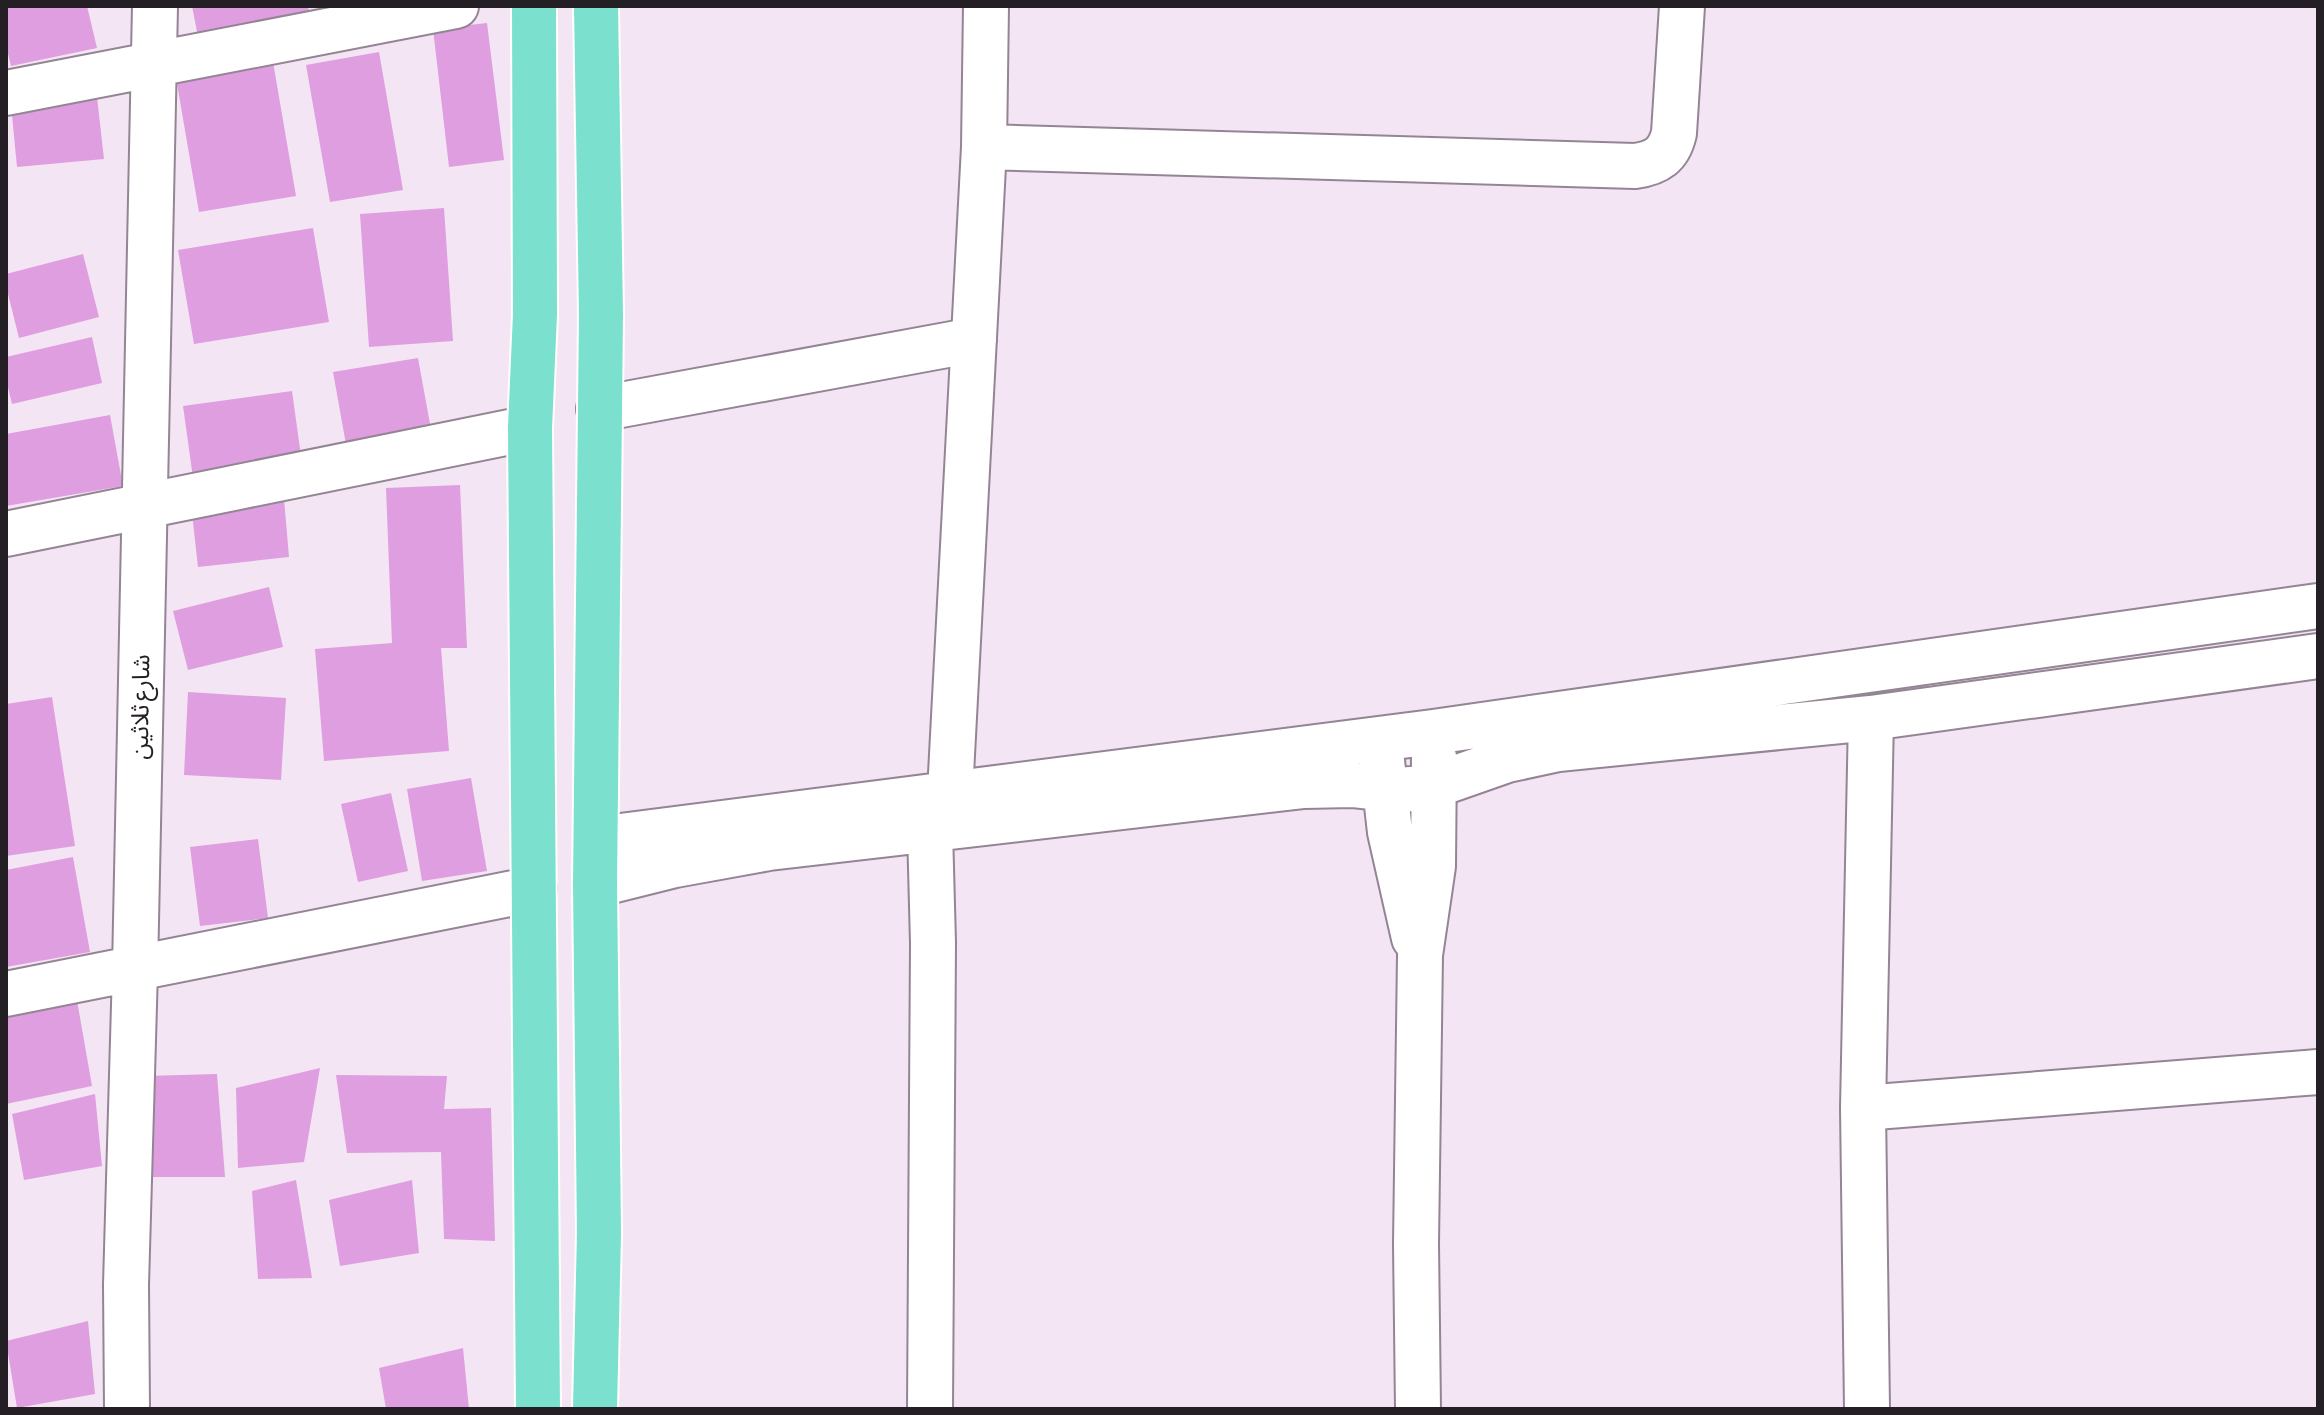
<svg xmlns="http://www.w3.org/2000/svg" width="2324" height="1415" font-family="'Asap Condensed','Noto Sans Arabic',sans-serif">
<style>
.building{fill:#df9edf}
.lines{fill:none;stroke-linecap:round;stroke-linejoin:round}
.minor-casing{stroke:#938593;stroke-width:48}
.major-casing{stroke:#fff;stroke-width:48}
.minor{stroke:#fff;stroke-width:44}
.major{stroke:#7be0cd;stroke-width:44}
.labels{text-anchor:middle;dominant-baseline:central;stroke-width:8;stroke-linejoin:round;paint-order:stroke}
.street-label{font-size:24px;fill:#241f24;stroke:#fff}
</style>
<rect width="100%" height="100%" fill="#f4e5f4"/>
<path class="building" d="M6 6H87L97 48 11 66 6 45Z
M192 6H308L310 20 199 42Z
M487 23 504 160 449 167 433 29Z
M379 52 403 190 330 202 306 65Z
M272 56 296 196 199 212 175 72Z
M97 97 104 159 17 167 11 105Z
M444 208 453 341 369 347 360 214Z
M313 228 329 322 194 344 178 250Z
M83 254 99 317 19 338 6 286V274Z
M92 337 102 383 12 404 6 379V357Z
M418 358 432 435 347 450 333 372Z
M292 391 302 463 193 478 183 406Z
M110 415 123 486 6 506V434Z
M460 485 467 648H441L449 751 324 761 315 649 392 643 386 488Z
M283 487 289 557 198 567 191 504Z
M269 587 283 647 188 670 173 611Z
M188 692 286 698 281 780 184 775Z
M52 697 75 846 6 856V704Z
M471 778 487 871 422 881 407 789Z
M391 793 408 871 358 882 341 804Z
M258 839 268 918 200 926 190 847Z
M73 857 90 952 6 967V870Z
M75 989 92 1086 6 1104V1002Z
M320 1068 304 1162 238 1168 236 1088Z
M217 1074 225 1177H150L144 1076Z
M336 1075 447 1076 444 1109 491 1108 495 1241 444 1239 441 1152 347 1153Z
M95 1094 102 1166 24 1180 12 1114Z
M296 1180 312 1278 258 1279 252 1191Z
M412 1180 419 1253 340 1266 329 1200Z
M88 1321 95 1394 17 1408 6 1341Z
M463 1348 469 1409H386L379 1368Z"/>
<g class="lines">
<g class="minor-casing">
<path id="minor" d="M6 93 456 6
M984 147 1635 166C1657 163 1669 155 1674 133L1682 6
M599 409 974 340
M6 534 530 428
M1382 761 1390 832 1414 938
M950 793 984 147 986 6
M597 839 1433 732 2318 606
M595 885 675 865 769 848 1304 786 1352 785 1396 790 1427 788 1507 760 1558 749 1871 718 2318 656
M6 994 534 889
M1863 1108 2318 1072
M127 1409 126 1285 135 970 155 6
M930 1409 933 943 930 830
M1418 1409 1416 1244 1420 955 1433 866 1434 757
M1867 1409 1863 1108 1871 718"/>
</g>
<g class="major-casing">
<path id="major" d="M534 6 535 314 530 428 538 1409
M595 1409 599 1233 595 885 601 314 596 6"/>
</g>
<use href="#minor" class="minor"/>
<use href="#major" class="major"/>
</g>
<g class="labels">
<g class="street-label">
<text transform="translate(140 707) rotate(-89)">شارع ثلاثين</text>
</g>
</g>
<rect width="2324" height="1415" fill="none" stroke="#241f24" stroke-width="16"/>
</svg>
